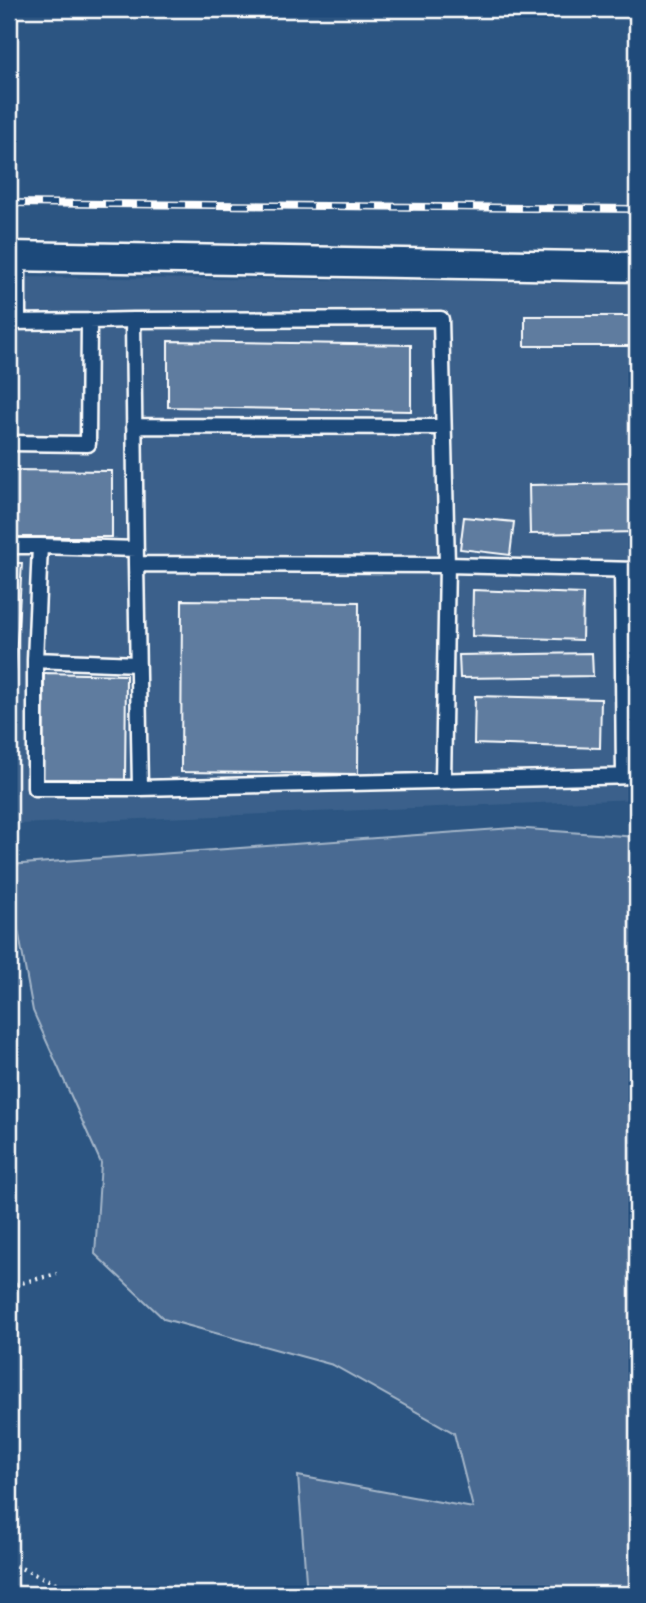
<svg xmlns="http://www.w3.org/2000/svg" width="646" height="1603" font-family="Dekko,sans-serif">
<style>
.built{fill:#3b618b}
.green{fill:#486b92;stroke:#a4b5c8;stroke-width:2}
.building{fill:#5e7c9f;stroke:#fff;stroke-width:2}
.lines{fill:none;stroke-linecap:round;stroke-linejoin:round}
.lane-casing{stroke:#fff;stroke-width:19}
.street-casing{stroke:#fff;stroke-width:33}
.path{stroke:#fff;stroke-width:4.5;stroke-dasharray:2 5;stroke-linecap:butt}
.lane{stroke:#1f4a7a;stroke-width:14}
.street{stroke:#1f4a7a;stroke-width:28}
.rail-casing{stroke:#fff;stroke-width:8}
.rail{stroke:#1f4a7a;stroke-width:5;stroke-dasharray:16;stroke-linecap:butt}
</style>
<rect width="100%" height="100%" fill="#2c5582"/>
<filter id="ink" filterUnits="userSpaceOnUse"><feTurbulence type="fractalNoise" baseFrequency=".0143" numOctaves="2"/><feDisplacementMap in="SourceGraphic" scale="14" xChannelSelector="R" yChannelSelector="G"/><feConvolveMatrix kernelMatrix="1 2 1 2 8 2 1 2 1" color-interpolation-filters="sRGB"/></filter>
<g filter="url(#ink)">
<path class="built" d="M9 277 637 283V799L18 824 9 805Z"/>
<path class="green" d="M513 828 637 837V1594H307L298 1476 473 1508 454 1433 333 1365 164 1319 95 1254 101 1163 33 1011 9 881V865Z"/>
<path class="building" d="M525 316H637V346H525Z
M168 341 411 345V411L168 407Z
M9 470 112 471V537H9Z
M637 483V532L530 534 529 485Z
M464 517 514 522 510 555 460 549Z
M9 563H22L14 689H9Z
M473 590 583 594 582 640 472 636Z
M182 600 359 602 358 774 181 772Z
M592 653 593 676 460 678 459 655Z
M44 673 126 675 125 780 43 779Z
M475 696 601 699 600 748 474 744Z"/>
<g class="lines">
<g class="lane-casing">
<path id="lane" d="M89 321 133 320 441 319 447 565 136 564 133 320
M9 322 89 321 88 444 9 443
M18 322V256
M134 426 442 427
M9 546H40
M136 549 40 546 35 660 138 664
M136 564 140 788 637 776
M622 570 624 776
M35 660V788H140
M443 780 447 565 637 570"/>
</g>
<g class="street-casing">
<path id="street" d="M9 256 637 267"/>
</g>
<path class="path" d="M9 1286 57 1274
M9 1563 65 1587"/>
<use href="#lane" class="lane"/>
<use href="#street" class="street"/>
<g class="rail-casing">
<path id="rail" d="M9 203 637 209"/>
</g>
<use href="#rail" class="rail"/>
</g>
</g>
<rect width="646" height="1603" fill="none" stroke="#1f4a7a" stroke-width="35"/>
<rect x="18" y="18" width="611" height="1568" fill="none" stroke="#fff" stroke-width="2.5" filter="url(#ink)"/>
</svg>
